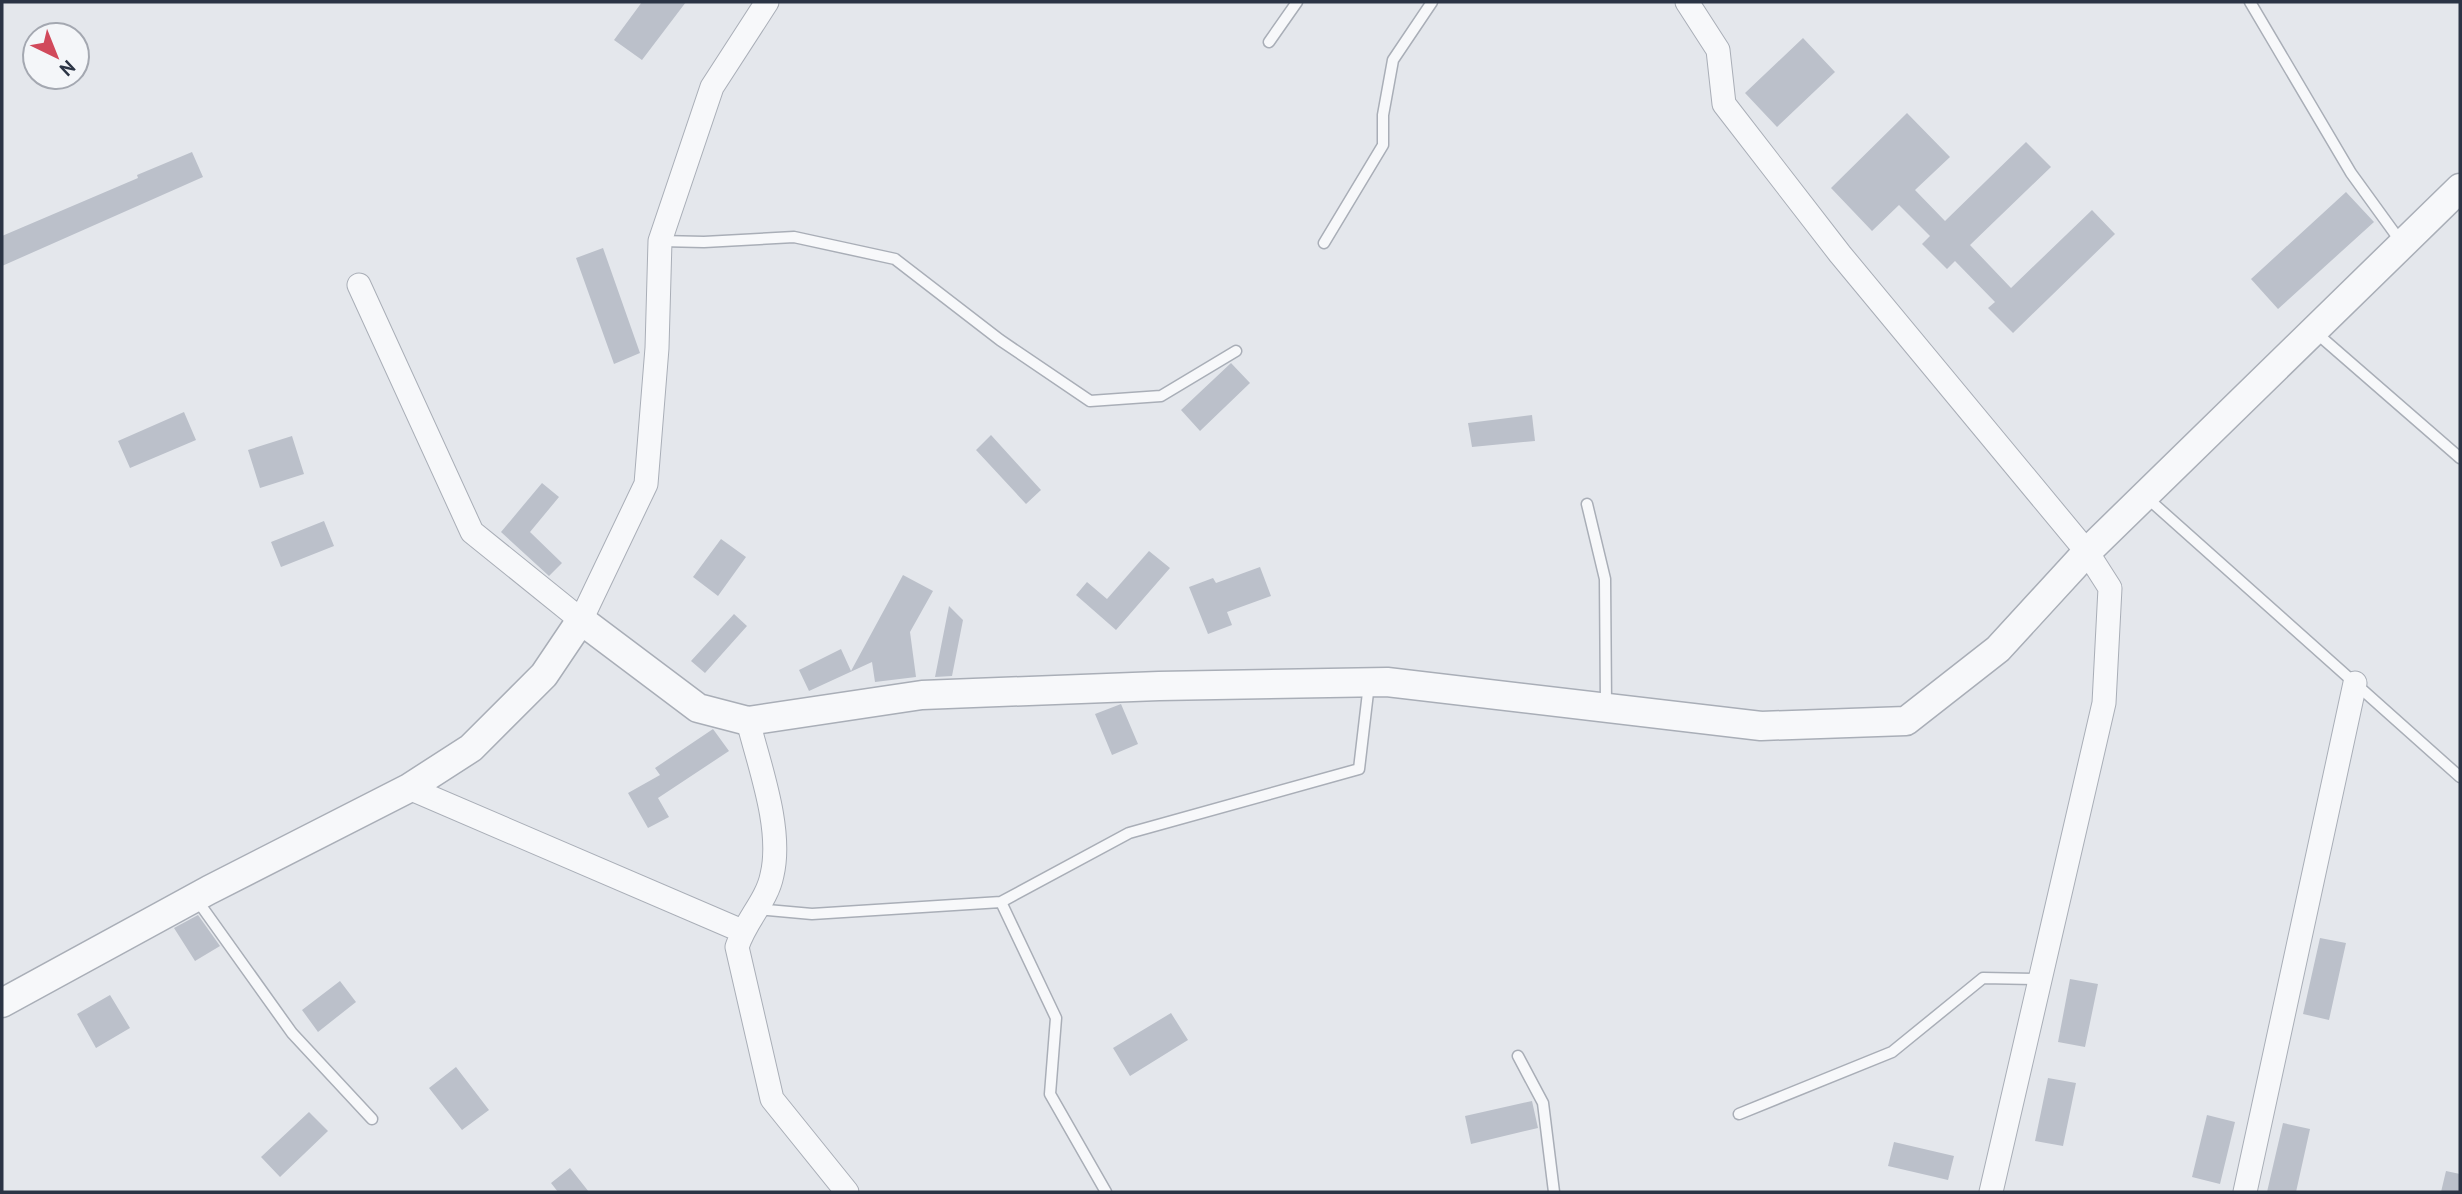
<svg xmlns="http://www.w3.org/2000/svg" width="2462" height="1194" font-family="'PT Sans',sans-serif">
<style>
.building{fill:#bbc0ca}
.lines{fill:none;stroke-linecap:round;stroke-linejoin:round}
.service-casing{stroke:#a9aeb7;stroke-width:13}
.minor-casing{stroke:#a9aeb7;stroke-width:25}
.tertiary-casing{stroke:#a9aeb7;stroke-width:31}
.service{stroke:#f7f8fa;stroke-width:10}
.minor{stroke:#f7f8fa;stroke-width:23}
.tertiary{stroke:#f7f8fa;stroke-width:28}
</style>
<rect width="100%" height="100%" fill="#e4e7ec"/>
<path class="building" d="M642 2H686L642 60 614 40Z
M1803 38 1835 72 1777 127 1745 93Z
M1907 113 1950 157 1915 190 1945 221 2026 142 2051 167 1970 245 2011 288 2092 210 2115 234 2013 333 1988 308 1995 302 1955 261 1947 269 1922 244 1930 236 1899 205 1872 231 1831 188Z
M192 152 203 177 2 266V236L138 178 137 175Z
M2346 192 2374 222 2278 309 2251 279Z
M603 248 640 353 614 364 576 258Z
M1231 363 1250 383 1200 431 1181 410Z
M184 412 196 440 130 468 118 441Z
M1532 415 1535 441 1472 447 1468 423Z
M991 435 1041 490 1026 504 976 450Z
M292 436 304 474 260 488 248 450Z
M542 483 559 497 530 532 562 563 549 576 501 532Z
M324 521 334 546 281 567 271 542Z
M721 539 746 557 718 596 693 577Z
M1149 551 1170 568 1116 630 1076 595 1087 582 1107 599Z
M1260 567 1271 596 1227 612 1232 625 1208 634 1189 587 1213 578 1216 583Z
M903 575 933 591 910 632 916 677 875 682 872 662 809 691 799 670 841 649 851 671Z
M949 606 963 620 952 676 935 677Z
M734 614 747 626 705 673 691 661Z
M1121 704 1138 744 1112 755 1095 714Z
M713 729 729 751 658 798 669 817 648 828 628 793 660 775 655 768Z
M198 915 220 946 195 961 174 928Z
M2320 938 2346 943 2329 1020 2303 1014Z
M2070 979 2098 984 2085 1047 2058 1042Z
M340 981 356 1002 318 1032 302 1010Z
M110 995 130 1028 96 1048 77 1014Z
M1171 1013 1188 1040 1130 1076 1113 1048Z
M456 1067 489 1110 462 1130 429 1088Z
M2048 1078 2076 1083 2063 1146 2035 1141Z
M1532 1101 1538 1128 1471 1144 1465 1116Z
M309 1112 328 1131 280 1177 261 1157Z
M2207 1115 2235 1122 2220 1184 2192 1177Z
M2283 1123 2310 1129 2296 1192H2267Z
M1894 1142 1954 1156 1948 1180 1888 1166Z
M570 1168 589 1192H558L551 1183Z
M2446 1171 2460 1174V1192H2441Z"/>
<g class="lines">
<g class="service-casing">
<path id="service" d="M2250 2 2351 173 2401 242
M1269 42 1297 2
M660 241 704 242 794 237 895 259 1000 340 1090 401 1161 396 1236 351
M1324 243 1383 145V115L1393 60 1432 2
M2314 331 2460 458
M2145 496 2460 777
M1587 504 1605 579 1606 705
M197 900 292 1033 372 1119
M1001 902 1056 1018 1050 1094 1106 1192
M756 909 812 914 1001 902 1129 833 1359 769 1369 684
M1518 1056 1543 1103 1554 1192
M1739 1114 1892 1052 1983 978 2040 979"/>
</g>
<g class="minor-casing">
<path id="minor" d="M1687 2 1718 50 1724 104 1840 254 2087 552 2110 588 2104 703 1991 1192
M359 285 472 532 581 620 646 484 657 348 660 241 712 87 767 2
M748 721C759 765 783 829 772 875 767 901 745 921 737 947L772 1099 847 1192
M409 788 742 931
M2245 1192 2355 683"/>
</g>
<g class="tertiary-casing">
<path id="tertiary" d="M2 1003 209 890 409 788 471 748 544 675 581 620 698 708 748 721 922 695 1159 686 1387 682 1761 726 1906 721 1998 649 2087 552 2460 188"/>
</g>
<use href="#service" class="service"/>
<use href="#minor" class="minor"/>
<use href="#tertiary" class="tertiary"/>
</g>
<rect width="2462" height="1194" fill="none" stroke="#2b3445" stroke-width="7"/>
<g transform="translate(56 56) rotate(137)"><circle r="33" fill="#f4f6f9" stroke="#a4a8b1" stroke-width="2"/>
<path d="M0-5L12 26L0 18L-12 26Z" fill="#d1495b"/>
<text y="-10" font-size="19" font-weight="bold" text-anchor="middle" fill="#2b3445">N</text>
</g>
</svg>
